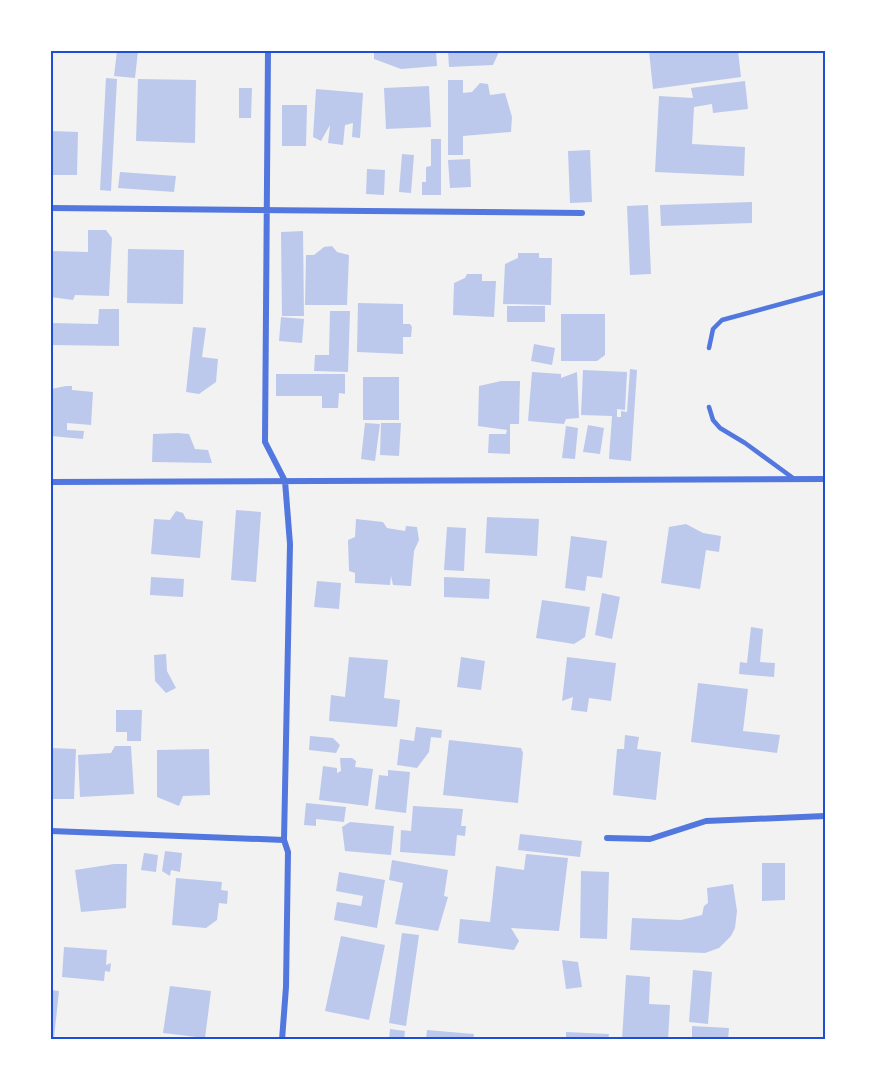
<svg xmlns="http://www.w3.org/2000/svg" width="876" height="1091" font-family="Inter,sans-serif">
<style>
.building{fill:#bdc9ec}
.lines{fill:none;stroke-linecap:round;stroke-linejoin:round}
.service{stroke:#5277de;stroke-width:4.5}
.minor{stroke:#5277de;stroke-width:6}
.neatline{fill:none;stroke:#1d4ed8;stroke-width:2}
</style>
<rect width="100%" height="100%" fill="#f2f2f2"/>
<path class="building" d="M117 51H138L135 78 114 76Z
M374 51H436L437 66 401 69 374 59Z
M448 51H498V54L493 65 449 67Z
M649 51H738L741 77 653 89Z
M106 78 117 79 111 191 100 190Z
M138 79 196 80 195 143 136 141Z
M448 80H463V93L472 92 480 83 488 84 490 95 505 93 512 117 511 132 463 136V155H448Z
M745 81 748 109 713 113 712 104 694 107 692 144 745 147 744 176 655 172 659 96 693 98 691 88Z
M429 86 431 127 386 129 384 88Z
M239 88H252L251 118H239Z
M316 89 363 93 360 138 352 137 353 123 345 125 343 145 328 143 330 125 321 141 313 137Z
M282 105H307L306 146H282Z
M51 131 78 132 77 175H51Z
M431 139H441V195H422V182H426V167L431 166Z
M590 150 592 202 570 203 568 151Z
M402 154 414 155 411 193 399 192Z
M470 159 471 187 450 188 448 160Z
M367 169 385 170 384 195 366 194Z
M120 172 176 176 174 192 118 188Z
M752 202V223L661 226 660 205Z
M648 205 651 274 630 275 627 206Z
M88 230H106L112 238 109 296 75 295 73 300 51 297 52 251 88 252Z
M303 231 304 316H282L281 232Z
M332 246 337 252 349 255 347 305H305L306 255H314L324 247Z
M128 249 184 250 183 304 127 303Z
M518 253H539V258H552L551 305 503 304 505 264 518 258Z
M467 274H482V281H496L494 317 453 315 454 283 465 278Z
M358 303 403 304V324H410L412 327 411 337H403V354L357 352Z
M507 306H545V322H507Z
M99 309H119V346L51 345V323L98 324Z
M330 311H350L348 372 314 371 315 355H329Z
M561 314H605V355L597 361H561Z
M281 317 304 319 302 343 279 341Z
M193 327 206 328 202 357 218 359 216 382 199 394 186 392Z
M534 344 555 348 552 365 531 361Z
M630 369 637 370 631 461 609 459 612 416 581 415 583 370 627 372 625 410 617 409V417H621V411L627 412Z
M532 372 561 374V378L577 372 579 418 566 419 564 424 528 421Z
M276 374H345V394L339 393 338 408H322V396H276Z
M363 377H399V420H363Z
M501 381H520L519 424H510V454L488 453 489 434H506L507 430 478 426 479 386Z
M66 386H72V390L93 392 91 425 67 423V430L84 431 83 439 51 436V389Z
M365 423 380 424 375 461 361 459Z
M381 423H401L399 456 380 455Z
M588 425 604 428 600 454 583 452Z
M566 426 578 428 575 459 562 458Z
M178 433 189 434 195 449 208 450 212 463 152 462 153 434Z
M236 510 261 512 256 582 231 580Z
M176 511 183 513 186 519 203 521 200 558 151 554 154 519 170 520Z
M487 517 539 519 537 556 485 553Z
M356 519 383 522 387 528 405 531 406 526 417 527 419 540 414 551 411 586 393 585 391 576 390 585 355 583V573L349 571 348 540 355 537Z
M686 524 703 533 721 536 719 552 706 550 700 589 661 583 669 527Z
M447 527 466 528 464 571 444 570Z
M571 536 607 541 602 578 587 576 585 591 565 588Z
M151 577 184 579 183 597 150 595Z
M444 577 490 579 489 599 444 597Z
M317 581 341 583 339 609 314 607Z
M602 593 620 597 612 639 595 635Z
M542 600 590 607 585 637 574 644 536 638Z
M751 627 763 629 760 662 775 663 774 677 739 674 740 662 747 663Z
M166 654 167 671 176 688 166 693 155 681 154 655Z
M349 657 388 660 384 698 400 700 397 727 329 721 331 695 345 697Z
M461 657 485 661 481 690 457 687Z
M567 657 616 663 611 701 589 698 587 712 571 710 573 697 562 701Z
M698 683 748 689 743 731 780 735 777 753 691 742Z
M116 710H142L141 741H127V732H116Z
M416 727 442 730 441 738 431 737 429 752 417 768 397 765 400 739 414 741Z
M625 735 639 737 637 749 661 752 656 800 613 795 617 749H624Z
M310 736 333 738 340 745 336 753 309 750Z
M449 740 521 748 523 753 518 803 443 795Z
M115 746H131L134 794 80 797 78 755 111 753Z
M51 748 76 749 74 799H51Z
M209 749 210 795 183 796 179 806 157 797V750Z
M340 758H352L356 761 355 767 373 769 368 806 319 800 323 766 337 768V773L341 771Z
M388 770 410 772 406 813 375 809 379 775 388 776Z
M306 803 346 807 344 822 316 819V826L304 825Z
M413 806 463 809 461 826H466L465 836 457 835 455 856 400 852 401 830 411 831Z
M350 822 394 826 391 855 345 851 342 827Z
M520 834 582 841 580 857 518 850Z
M165 851 182 853 180 872 171 870 170 876 162 871Z
M144 853 158 855 156 872 141 870Z
M526 854 568 858 559 931 511 928 519 941 514 950 458 943 460 919 490 922 496 866 524 870Z
M392 860 448 870 444 896 448 897 438 931 395 924 403 883 389 880Z
M762 863H785V900L762 901Z
M114 864H127L126 908 81 912 75 870Z
M581 871 609 872 607 939 580 938Z
M339 872 385 880 377 928 334 920 337 902 361 906 363 896 336 891Z
M176 878 222 882 221 890 228 891 227 904 219 903 217 920 206 928 172 925Z
M733 884 737 911 735 928 731 936 719 948 705 953 630 950 632 918 681 920 702 915 704 906 708 903 707 888Z
M402 933 419 935 406 1026 389 1023Z
M341 936 385 945 369 1020 325 1011Z
M64 947 107 950 106 965 111 963 110 972 105 971 104 981 62 977Z
M562 960 578 962 582 987 566 989Z
M693 970 712 972 708 1024 689 1022Z
M626 975 650 977 649 1004 670 1005 668 1040H622Z
M170 986 211 991 205 1038 163 1033Z
M51 990 59 991 54 1038 51 1037Z
M692 1026 729 1028 728 1040H692Z
M390 1029 405 1031 404 1040H389Z
M427 1030 474 1034 473 1040H426Z
M566 1032 609 1034 608 1040H566Z"/>
<g class="lines">
<path class="service" d="M709 348 713 329 722 320 825 292
M709 407 713 420 720 428 745 443 793 478"/>
<path class="minor" d="M268 51 265 442 285 481 290 544 284 840 288 852 286 987 282 1040
M51 208 582 213
M51 482 825 479
M51 831 284 840
M607 838 650 839 706 821 825 816"/>
</g>
<rect width="876" height="1091" fill="none" stroke="#ffffff" stroke-width="105"/>
<rect x="52" y="52" width="772" height="986" class="neatline"/>
</svg>
